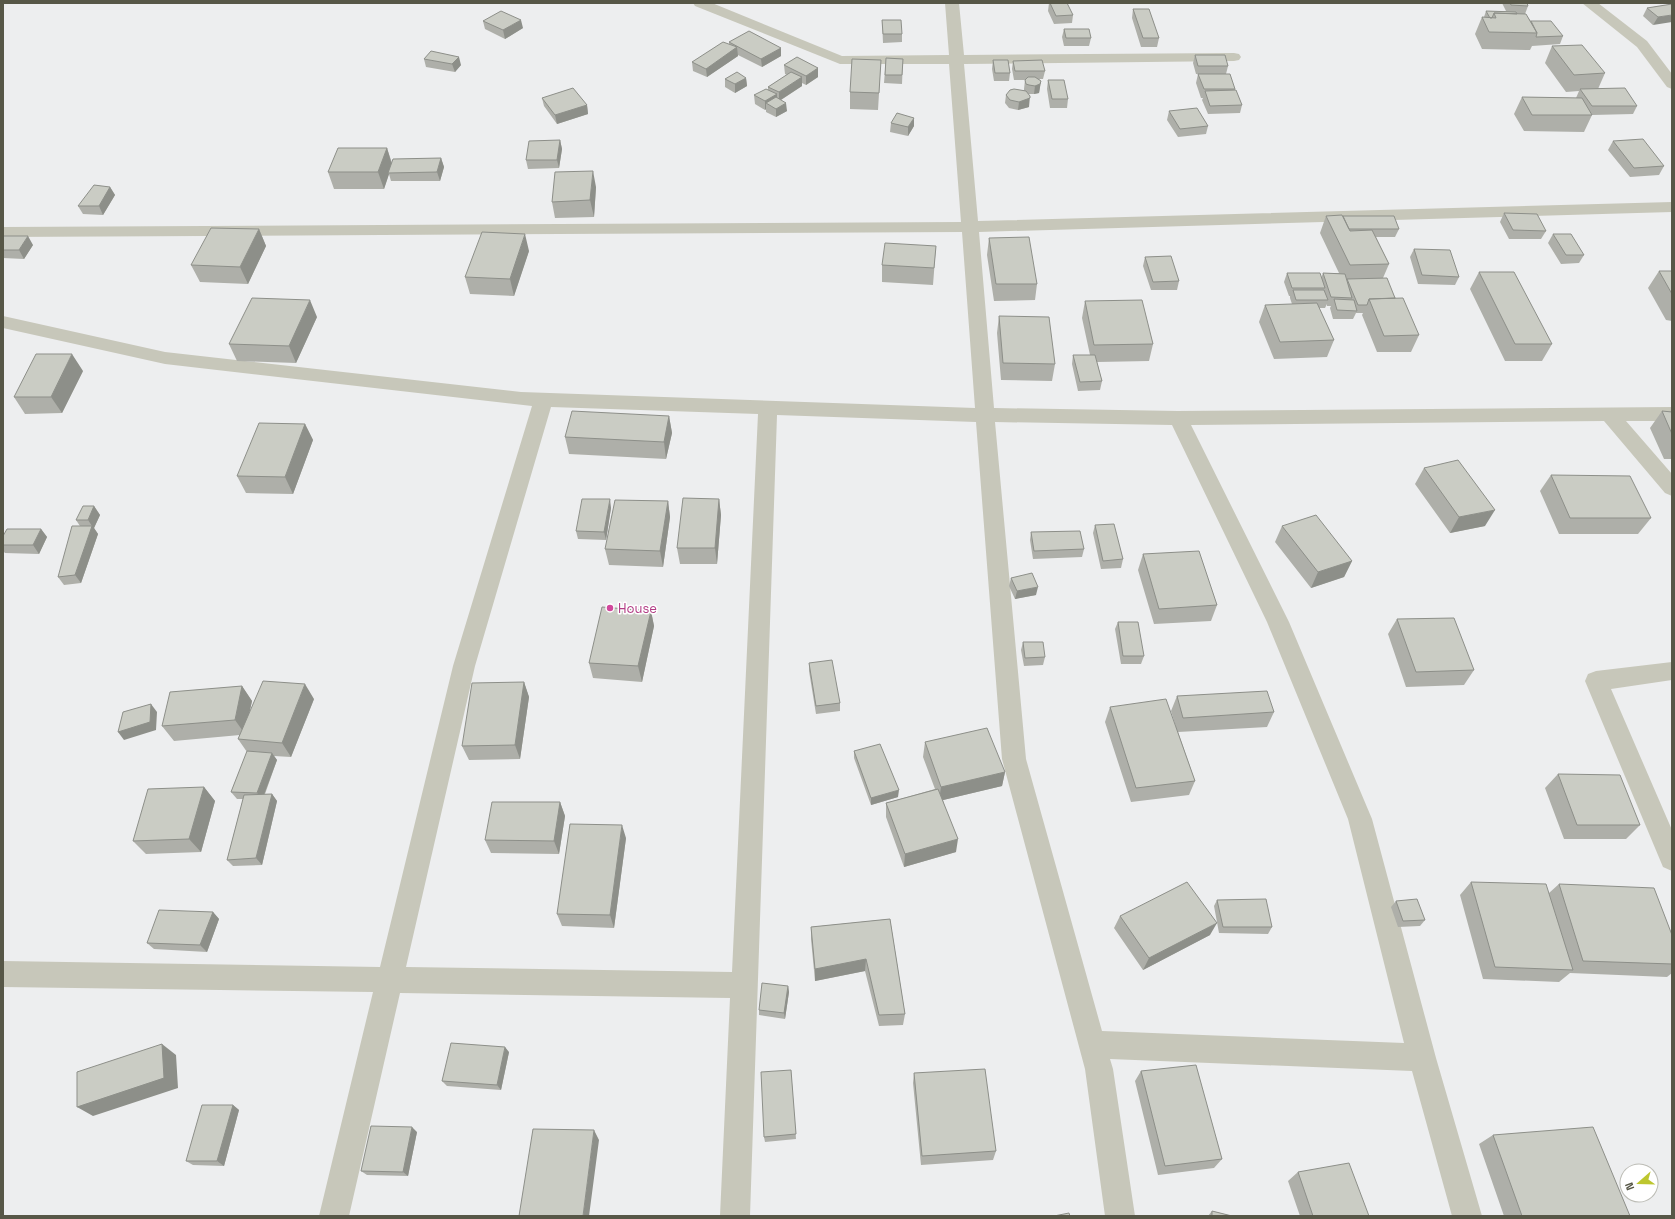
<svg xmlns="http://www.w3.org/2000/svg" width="1675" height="1219" font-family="'Space Grotesk',sans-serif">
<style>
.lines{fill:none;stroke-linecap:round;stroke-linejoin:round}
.street{fill:#c7c7ba;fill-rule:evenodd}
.wall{fill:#aeafa9}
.shaded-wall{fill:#8d8f89}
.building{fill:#caccc4;stroke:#8d8f89}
.hotel-dot{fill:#d1479c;stroke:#fff;stroke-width:1.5}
.labels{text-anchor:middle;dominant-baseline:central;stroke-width:3;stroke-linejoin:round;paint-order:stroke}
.hotel-label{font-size:13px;fill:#b23c85;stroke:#fff;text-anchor:start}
</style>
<rect width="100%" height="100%" fill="#edeeef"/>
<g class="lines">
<path class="street" d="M693 3H712L842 56 949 55 945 3H959L964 55 1234 53 1239 54 1241 57 1239 60 1234 61 964 64 978 221 1672 202V212L979 232 994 408 1178 411 1672 407V421H1626L1672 474V496L1665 493 1604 421 1191 425 1289 622 1372 819 1436 1058 1482 1216H1452L1412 1071 1110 1059 1113 1069 1135 1216H1105L1085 1069 1002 759 976 422 777 415 750 1216H720L730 998 400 993 349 1216H319L373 992 3 987V961L380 967 453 666 532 406 165 364 3 328V316L165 352 521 392 975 408 962 232 3 237V227L961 222 949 64H840L695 6ZM551 407 758 414 732 972 406 967 475 666ZM995 422 1172 425 1267 622 1348 819 1404 1043 1102 1031 1026 759Z
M1582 3H1598L1647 41 1672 74V89L1667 87 1637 47Z
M1672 662V680L1611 689 1672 830V871L1663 867 1585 681 1588 674 1596 671Z"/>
</g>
<path class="wall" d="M1049 3 1073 15 1072 23 1054 24 1048 11Z
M1502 3H1527L1528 6 1525 14 1531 21 1563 36 1560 44 1532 46 1530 50 1482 49 1475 34 1482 17H1484L1486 11H1506Z
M1672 4 1653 25 1643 16 1647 8Z
M1133 9 1159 38 1157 47H1141L1132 18Z
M882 20 902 34V42L883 43Z
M483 21 523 28 505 39 485 29Z
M1064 29 1091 38 1089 46H1064L1062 37Z
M729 42 781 48V56L762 67 738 55V56L707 77 693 71 692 62 729 44Z
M1552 46 1605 73 1598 89 1637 106 1633 114 1592 115 1584 132 1524 131 1514 114 1522 97 1576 98 1579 91 1566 92 1545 63Z
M1195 55 1228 66 1226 74H1196L1193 63Z
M886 58 903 59 902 84 884 83Z
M424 59 461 65 455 72 426 67Z
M881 60 878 110 850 109V92Z
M993 60 1010 73 1009 81H994L992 69Z
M1013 61 1045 71 1043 79H1039L1041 81 1039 93 1034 94H1029V107L1018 110 1009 108 1005 103 1006 95 1024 90V89L1025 80H1026H1014L1012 69Z
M784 65 818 68V77L806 85 802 83V86L781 100 787 111 776 117 766 112V109L765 110 755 104 754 95 768 90V87L787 75 785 74Z
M1198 74 1235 89V90L1242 105 1240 113 1208 114 1202 100 1203 98H1201L1196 83Z
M746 78 747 86 735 93 725 87V79Z
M1048 80 1068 99 1067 108H1050L1047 89Z
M542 98 587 105 588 114 557 124 544 106Z
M1169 111 1208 126 1206 134 1178 137 1167 120Z
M891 123 914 126 908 136 890 132Z
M560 140 562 149 559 168 528 169 526 160Z
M1613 141 1664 166 1659 175 1630 177 1608 150Z
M387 148 392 163 441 158 444 167 440 181H391L389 174 384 189H334L328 172Z
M110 187 115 195 103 215 83 214 78 206Z
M596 187 594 217 555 218 552 202Z
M1504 213 1546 231 1541 239H1509L1500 222Z
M1326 216H1343L1399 229 1395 237H1376L1389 264 1383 278 1419 335 1411 352H1377L1362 315 1363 313H1356L1353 319H1333L1330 308 1331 306H1327V304L1325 308H1319L1334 340 1327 357 1274 359 1259 322 1265 305 1292 304 1290 298V296H1289L1284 282 1287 273 1321 278 1323 273H1339L1320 233Z
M259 229 266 246 248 284 200 282 191 265Z
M1553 234 1584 255 1579 263 1561 264 1548 243Z
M3 236 33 245 24 259 3 258Z
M989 238 1037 284 1035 300 994 301 987 255Z
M936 246 933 285 882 282V265Z
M1414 249 1459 277 1455 285 1418 284 1410 257Z
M529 251 514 296 470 294 465 277Z
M1145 257 1179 281 1177 290H1151L1143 266Z
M1659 271H1672V321L1666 320 1648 288Z
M1479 272 1552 344 1542 361H1505L1470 289Z
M1085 301 1153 344 1149 361 1097 362 1102 381 1100 390 1078 391 1072 364 1073 355H1090L1082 318Z
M999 316 1055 364 1052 381 1001 380 997 333Z
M317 317 296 363 237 361 229 344Z
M83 371 62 413 25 414 14 397Z
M1662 411 1672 412V459H1664L1650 428Z
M669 416 672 433 666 459 569 454 565 437Z
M305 424 313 440 293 494 246 493 237 476Z
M1424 468 1485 526 1450 533 1415 484Z
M1551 475 1651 518 1638 534H1559L1540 491Z
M719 499 721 515 717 564H680L677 548Z
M668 501 670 517 663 567 609 565 605 549Z
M94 506 100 515 94 528 98 534 81 583 64 585 58 577 80 526 76 520Z
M611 508 606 540 578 539 576 531Z
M1095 525 1123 559 1121 568 1101 569 1093 533Z
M1282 526 1352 561 1344 577 1311 588 1275 542Z
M41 529 47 537 39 554 5 553 3 551V536Z
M1031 532 1084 549 1082 557 1033 559 1030 540Z
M1143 554 1217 605 1211 621 1154 624 1138 570Z
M1011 578 1036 595 1015 599 1009 586Z
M651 611 654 626 642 682 593 678 589 663Z
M1397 619 1474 670 1464 685 1406 687 1388 634Z
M1118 622 1144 656 1141 664H1121L1115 629Z
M1023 642 1045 657 1043 665 1024 666 1021 650Z
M809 663 840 703V711L816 714 809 671Z
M524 682 529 697 520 759 469 760 462 746Z
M242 686 252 701 249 713 314 699 291 757 274 756 277 760 265 794H272L277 801 262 865 233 866 227 860 243 799H237L231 792 247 752 238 739 240 735 174 741 162 726Z
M1177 696 1274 712 1267 727 1178 732 1195 781 1189 795 1131 802 1105 722 1110 707 1176 727 1171 711Z
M925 742 1005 772 1002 786 943 800 956 852 904 867 886 817V803L935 789 923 757Z
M854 751 898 797 871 805 854 758Z
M1558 774 1640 825 1626 839H1564L1545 788Z
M204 787 215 801 201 852 146 854 133 841Z
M560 802 565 816 559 854 491 853 485 840Z
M626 838 614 928 562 926 557 914Z
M1471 882 1549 893 1559 884 1672 935V973L1667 977 1570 973 1559 982 1483 979 1460 895Z
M1217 900 1272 927 1268 934 1219 933 1214 906Z
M1396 901 1425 920 1420 926 1398 927 1391 907Z
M213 912 219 919 207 952 154 949 147 943Z
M1120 916 1210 935 1143 970 1114 928Z
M890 919 905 1014 903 1025 879 1026 865 971 815 981 811 939V927Z
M788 986 789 992 785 1019 759 1015V1010Z
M509 1052 501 1090 447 1086 442 1081Z
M791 1070 796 1139 765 1142 764 1137Z
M1141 1071 1222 1159 1214 1168 1158 1175 1135 1081Z
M914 1073 996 1151 993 1160 921 1165 913 1083Z
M233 1105 239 1110 224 1166 193 1165 186 1161Z
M417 1132 408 1176 367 1175 361 1171Z
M1493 1135 1630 1216H1504L1479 1144Z
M1298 1172 1369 1216H1300L1288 1181Z
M1212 1211 1232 1216H1208Z"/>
<path class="shaded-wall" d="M1672 15V22L1653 25 1658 17Z
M521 20 523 28 505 39 503 30Z
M737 47 738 56 707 77 706 69Z
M781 48V56L762 67 761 59Z
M459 57 461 65 455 72 452 64Z
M818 68V77L806 85V76Z
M802 77V86L779 101V92Z
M746 78 747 86 735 93V84Z
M1041 81 1039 93 1034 94 1035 86Z
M777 94V103H766V109L765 110V101Z
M1030 96 1029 107 1018 110 1019 102Z
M786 103 787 111 776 117V109Z
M587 105 588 114 557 124 555 115Z
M914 118V126L908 136V127Z
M560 140 562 149 559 168 557 160Z
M387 148 392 165 388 173 389 174 384 189 378 172Z
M441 158 444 167 440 181 437 172Z
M593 171 596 187 594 217 590 200Z
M110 187 115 195 103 215 99 206Z
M259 229 266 246 248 284 240 267Z
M525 234 529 251 514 296 510 279Z
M28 236 33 245 24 259 19 250Z
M310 300 317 317 296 363 289 346Z
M72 354 83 371 62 413 51 397Z
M669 416 672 433 666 459 664 442Z
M305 424 313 440 293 494 285 477Z
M610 499 611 508 606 540 604 532Z
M719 499 721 515 717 564 715 548Z
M668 501 670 517 663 567 660 551Z
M94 506 100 515 94 528 98 534 81 583 75 575 92 526 88 520Z
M1495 510 1485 526 1450 533 1459 517Z
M41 529 47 537 39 554 33 545Z
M1352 561 1344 577 1311 588 1318 572Z
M1038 587 1036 595 1015 599 1017 591Z
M651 611 654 626 642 682 638 666Z
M524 682 529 697 520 759 515 745Z
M305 684 314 699 291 757 282 743Z
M242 686 252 701 245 734 235 720Z
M151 704 157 712 156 730 124 740 118 732Z
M272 753 277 760 262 800 257 793Z
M1005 772 1002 786 939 801 941 787Z
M204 787 215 801 201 852 189 839Z
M899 790 898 797 871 805V798Z
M272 794 277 801 262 865 256 858Z
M560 802 565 816 559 854 554 841Z
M622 825 626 838 614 928 610 915Z
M958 839 956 852 904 867 905 854Z
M213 912 219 919 207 952 200 945Z
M1217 923 1210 935 1143 970 1149 958Z
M866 959 865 971 815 981V969Z
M788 986 789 992 785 1019 784 1013Z
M162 1044 176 1055 178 1088 93 1116 77 1107Z
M505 1047 509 1052 501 1090 497 1085Z
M233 1105 239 1110 224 1166 217 1161Z
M412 1127 417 1132 408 1176 403 1172Z
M594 1130 599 1140 589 1216H583Z"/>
<path class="building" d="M1050 3H1067L1073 15 1056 16Z
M1510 3H1527L1528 6 1511 5Z
M1672 4V15L1658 17 1647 8Z
M1133 9H1149L1159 38H1143Z
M501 11 521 20 503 30 483 21Z
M1486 11 1516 12 1517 14 1494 13 1492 18H1490Z
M1494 13 1526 14 1537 33 1489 32 1482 17 1496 18Z
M882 20H901L902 34H883Z
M1531 21H1551L1563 36 1536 37 1537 33Z
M1064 29H1089L1091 38H1066Z
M749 31 781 48 761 59 729 42Z
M723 42 737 47 706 69 692 62Z
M1582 45 1605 73 1574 75 1552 46Z
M431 51 459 57 452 64 424 59Z
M1195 55H1225L1228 66H1198Z
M797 57 818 68 806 76 784 65Z
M886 58 903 59 902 75H885Z
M852 59 881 60 879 93 850 92Z
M993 60H1008L1010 73H995Z
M1042 60 1045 71H1015L1013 61Z
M737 72 746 78 735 84 725 79Z
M791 72 802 77 779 92 768 87Z
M1198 74H1230L1235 89H1204Z
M1028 77H1035L1041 81 1040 84 1035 86 1029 85 1026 84 1025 80Z
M1048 80H1064L1068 99H1052Z
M573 88 587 105 555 115 542 98Z
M1625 88 1637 106H1592L1580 89Z
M766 89 777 94 765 101 754 95Z
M1014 89 1026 91 1030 96V98L1019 102 1010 100 1006 95 1010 90Z
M1236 90 1242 105 1210 106 1205 91Z
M776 97 786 103 776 109 766 103Z
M1522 97 1582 98 1592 115H1532Z
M1197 108 1208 126 1180 129 1169 111Z
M897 113 914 118 908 127 891 123Z
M1643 139 1664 166 1634 168 1613 141Z
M560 140 557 160H526L529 141Z
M338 148H387L378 172H328Z
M441 158 437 172 388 173 393 159Z
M593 171 590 200 552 202 555 172Z
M94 185 110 187 99 206H78Z
M1504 213 1537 214 1546 231 1513 230Z
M1342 215 1350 231 1372 230 1389 264 1350 265 1326 216Z
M1343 216H1394L1399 229H1349Z
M211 228 259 229 240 267 191 265Z
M482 232 525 234 510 279 465 277Z
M1553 234H1571L1584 255H1566Z
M3 236H28L19 250H3Z
M1029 237 1037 284H996L989 238Z
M885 243 936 246 934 268 882 265Z
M1414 249 1450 250 1459 277 1422 275Z
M1171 256 1179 281 1153 282 1145 257Z
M1659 271H1672V294Z
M1479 272H1514L1552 344H1515Z
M1287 273H1320L1325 288H1292Z
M1323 273 1345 274 1352 298 1331 297Z
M1387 278 1395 298 1369 299 1367 305H1358L1347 279Z
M1293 290H1324L1328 300H1296Z
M252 298 310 300 289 346 229 344Z
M1403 298 1419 335 1384 336 1369 299Z
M1334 299 1354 300 1357 311 1337 310Z
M1142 300 1153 344 1094 345 1085 301Z
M1317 303 1334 340 1280 342 1265 305Z
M999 316 1049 317 1055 364 1003 363Z
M36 354H72L51 397H14Z
M1073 355H1095L1102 381 1080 382Z
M572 411 669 416 664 442 565 437Z
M1662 411 1672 412V434Z
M259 423 305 424 285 477 237 476Z
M1458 460 1495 510 1459 517 1424 468Z
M1551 475 1630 476 1651 518H1570Z
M683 498 719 499 715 548H677Z
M582 499H610L604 532 576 531Z
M615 500 668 501 660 551 605 549Z
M83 506H94L88 520H76Z
M1316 515 1352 561 1318 572 1282 526Z
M1114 524 1123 559 1103 561 1095 525Z
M72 526H92L75 575 58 577Z
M7 529H41L33 545H3V536Z
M1080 531 1084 549 1034 551 1031 532Z
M1199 551 1217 605 1159 609 1143 554Z
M1032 573 1038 587 1017 591 1011 578Z
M602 607 651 611 638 666 589 663Z
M1454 618 1474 670 1416 672 1397 619Z
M1118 622H1138L1144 656H1123Z
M1023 642H1043L1045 657 1025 658Z
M832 660 840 703 816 706 809 663Z
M263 681 305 684 282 743 238 739Z
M524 682 515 745 462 746 472 683Z
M242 686 235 720 162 726 170 692Z
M1267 691 1274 712 1183 718 1177 696Z
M1166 699 1195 781 1136 788 1110 707Z
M151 704 150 722 118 732 123 712Z
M987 728 1005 772 941 787 925 742Z
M880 744 899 790 871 798 854 751Z
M247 751 272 753 257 793 231 792Z
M1558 774 1620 775 1640 825H1577Z
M204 787 189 839 133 841 148 789Z
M938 789 958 839 905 854 886 803Z
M272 794 256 858 227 860 244 795Z
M492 802H560L554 841 485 840Z
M570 824 622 825 610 915 557 914Z
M1187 882 1217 923 1149 958 1120 916Z
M1471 882 1546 884 1573 970 1495 967Z
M1559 884 1654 888 1672 935V964L1583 961Z
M1266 899 1272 927H1223L1217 900Z
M1417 899 1425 920 1403 921 1396 901Z
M159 910 213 912 200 945 147 943Z
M890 919 905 1014 879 1015 866 959 815 969 811 927Z
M762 983 788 986 784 1013 759 1010Z
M451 1043 505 1047 497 1085 442 1081Z
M162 1044 164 1078 77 1107V1072Z
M1196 1065 1222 1159 1165 1166 1141 1071Z
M985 1069 996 1151 922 1156 914 1073Z
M791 1070 796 1134 764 1137 761 1072Z
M202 1105H233L217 1161H186Z
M371 1126 412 1127 403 1172 361 1171Z
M1593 1127 1630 1216H1522L1493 1135Z
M533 1129 594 1130 583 1216H519Z
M1349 1163 1369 1216H1313L1298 1172Z
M1212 1211 1232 1216H1212Z
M1069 1213 1070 1216H1054Z"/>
<circle class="hotel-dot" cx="610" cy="608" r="4"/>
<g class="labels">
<g class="hotel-label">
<text x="618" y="608">House</text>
</g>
</g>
<rect width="1675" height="1219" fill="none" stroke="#575747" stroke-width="8"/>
<g transform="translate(1639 1183) rotate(250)"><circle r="19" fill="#ffffff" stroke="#bcbcb5"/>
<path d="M0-3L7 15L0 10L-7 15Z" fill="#bdc62f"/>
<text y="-6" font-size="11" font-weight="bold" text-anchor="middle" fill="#575747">N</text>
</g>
</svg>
